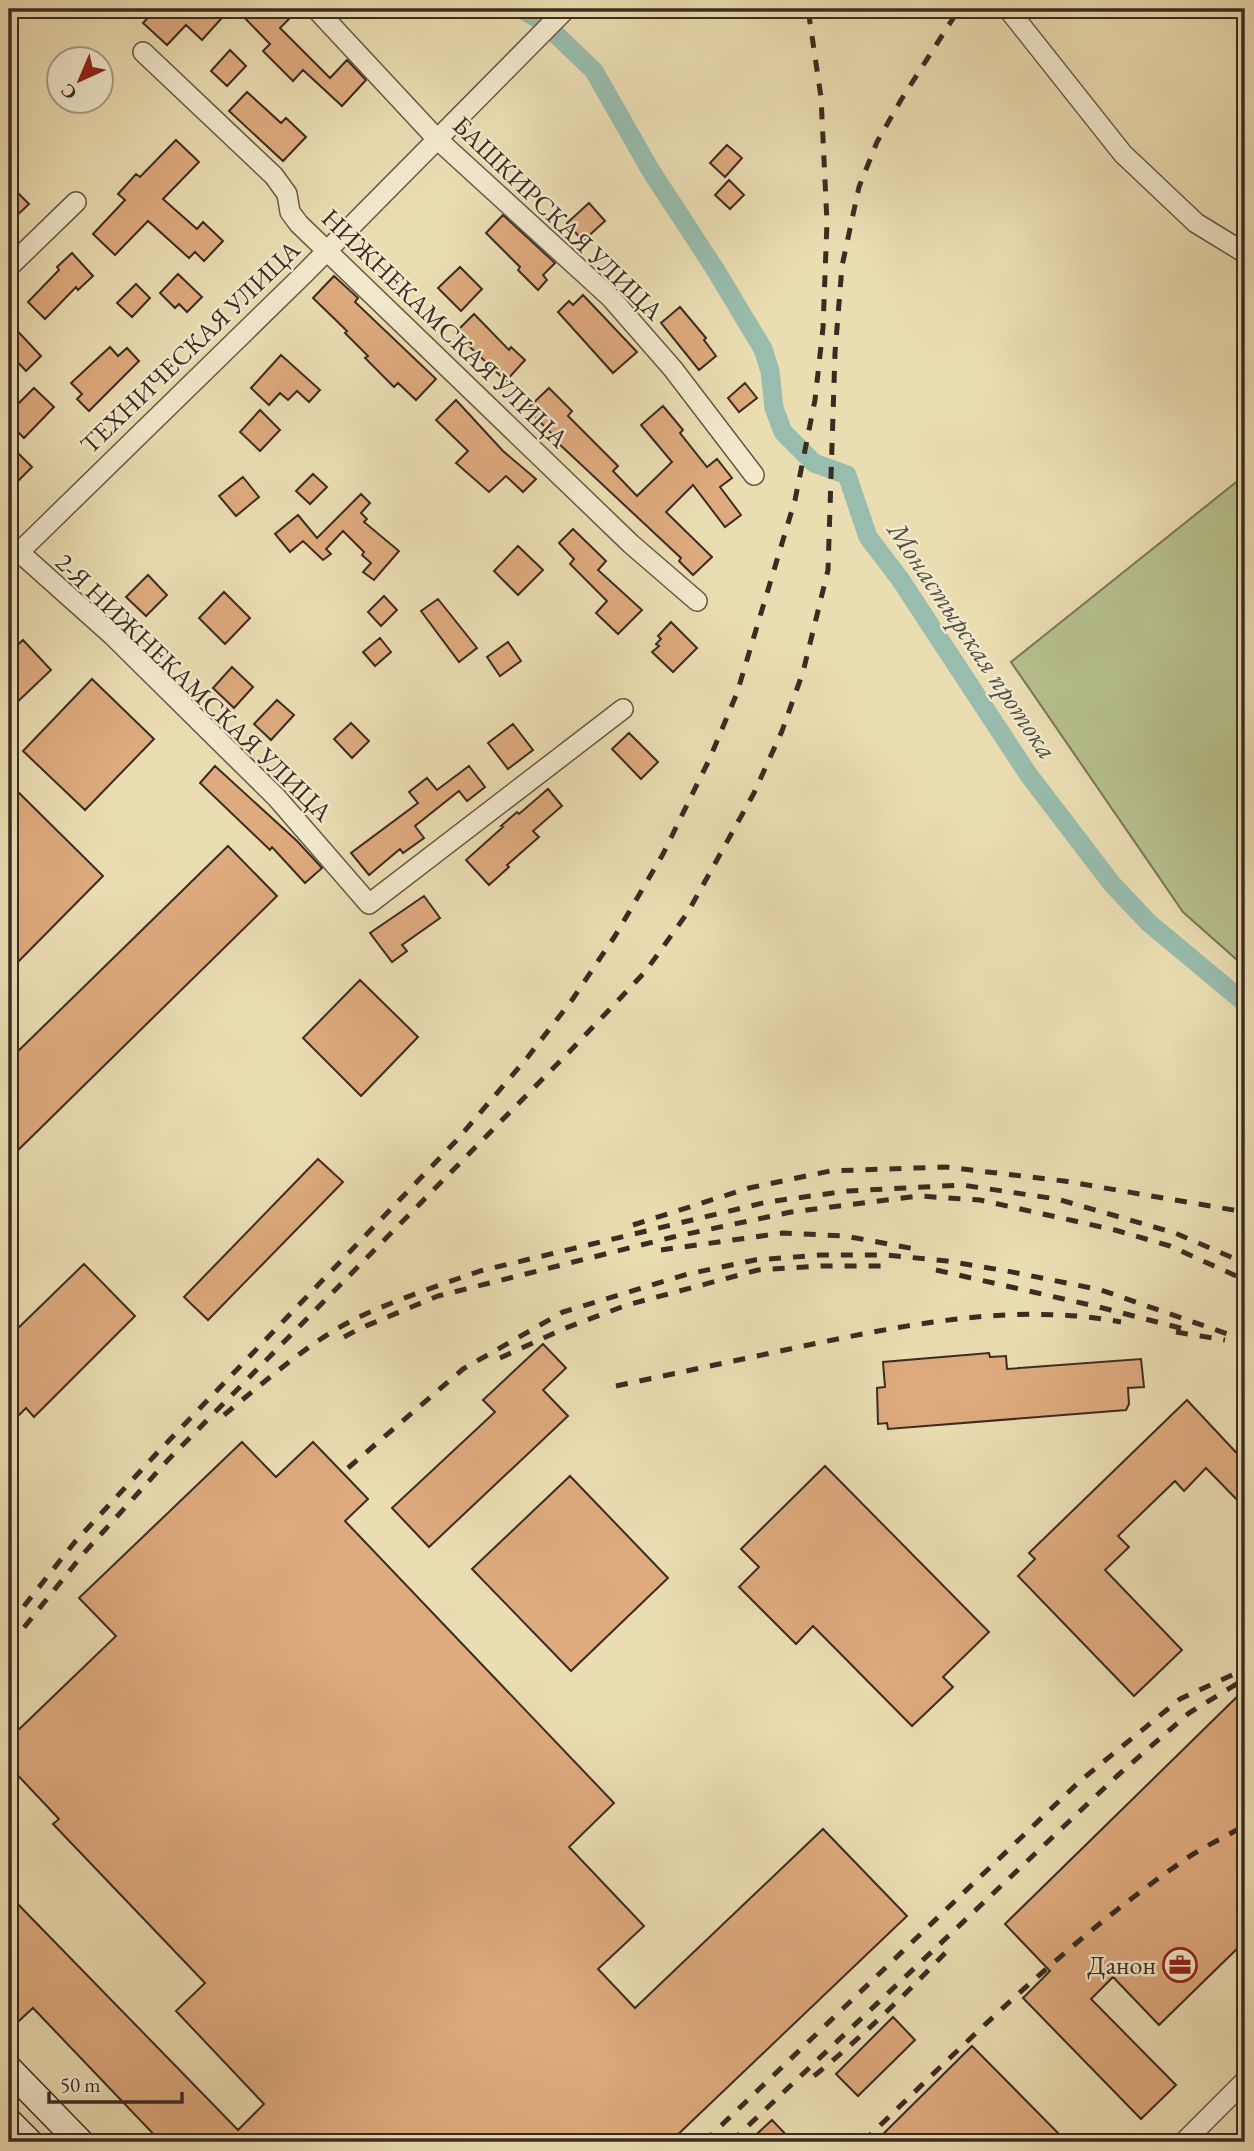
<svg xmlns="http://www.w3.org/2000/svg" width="1254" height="2151" font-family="'EB Garamond',serif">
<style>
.green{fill:#b6c18d;stroke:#797658;stroke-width:2}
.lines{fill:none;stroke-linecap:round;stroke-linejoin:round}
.canal{stroke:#98bcad;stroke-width:19}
.building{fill:#deaa7e;stroke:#3c2b22;stroke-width:2}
.minor-casing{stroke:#685846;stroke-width:22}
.secondary-casing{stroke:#3c2b22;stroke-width:29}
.minor{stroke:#f2e9cd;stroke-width:19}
.secondary{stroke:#f2e9cd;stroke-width:26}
.rail{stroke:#3c2b22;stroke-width:5;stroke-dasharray:12 12;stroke-linecap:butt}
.labels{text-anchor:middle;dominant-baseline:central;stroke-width:5;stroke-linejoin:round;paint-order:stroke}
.street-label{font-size:26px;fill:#3c2b22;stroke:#f2e9cd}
.poi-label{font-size:26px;fill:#3c2b22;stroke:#f2e9cd;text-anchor:end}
.water-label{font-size:28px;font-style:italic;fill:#534f45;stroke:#f2e9cd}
</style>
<rect width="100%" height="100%" fill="#ebddb2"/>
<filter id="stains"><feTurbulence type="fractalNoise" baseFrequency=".00286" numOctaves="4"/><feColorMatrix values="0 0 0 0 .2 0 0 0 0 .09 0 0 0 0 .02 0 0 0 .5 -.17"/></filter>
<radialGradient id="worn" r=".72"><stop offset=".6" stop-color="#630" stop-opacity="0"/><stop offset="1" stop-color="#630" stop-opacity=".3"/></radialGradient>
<path class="green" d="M1245 475V967L1183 912 1011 662Z"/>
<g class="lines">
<path class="canal" d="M521 9 542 21 594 71 651 171 715 269 763 349 770 371 774 408 783 432 814 463 847 475 868 537 900 579 1028 774 1112 884 1149 923 1245 1003"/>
</g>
<path class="building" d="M156 9H230L202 40 186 25 167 45 143 23Z
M236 9H299L280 28 330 78 347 60 366 80 342 106 303 70 293 81 263 51 270 44Z
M230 50 246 66 227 86 211 71Z
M247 92 281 123 286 118 306 137 283 161 229 111Z
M176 140 199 162 163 199 197 229 203 222 223 241 204 261 195 252 189 258 148 221 115 255 93 234 125 200 118 194 136 174 140 177Z
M727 145 742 158 725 177 710 163Z
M729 180 744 195 730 209 715 195Z
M9 184 29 204 9 223Z
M589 203 605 221 583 241 567 223Z
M503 215 555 263 543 275 547 280 538 290 518 270 520 267 486 233Z
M72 253 93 276 78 290 76 287 45 319 28 302 59 270 57 267Z
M460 267 482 289 461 311 438 288Z
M178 274 202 297 187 312 179 304 175 308 160 293Z
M334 276 358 298 355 302 436 379 416 400 398 383 394 387 365 358 368 356 345 333 347 331 313 298Z
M136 284 150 298 132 317 117 303Z
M583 295 637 352 613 373 558 312 569 301 573 305Z
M680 307 706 338 704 340 716 356 699 370 661 323Z
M474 314 509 350 511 347 525 360 506 381 455 333Z
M9 322 41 356 26 371 9 353Z
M110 347 118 356 127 348 139 361 89 411 77 399 82 394 71 383Z
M281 355 320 390 309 402 297 391 288 400 280 393 269 405 251 388Z
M745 383 757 398 739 412 728 398Z
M34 388 54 407 24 438 9 423V413Z
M549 388 572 411 568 416 618 466 613 471 637 496 672 462 641 425 663 406 683 430 680 433 707 467 717 459 732 478 720 487 741 515 725 527 693 485 666 512 712 557 693 575 679 561 681 558 557 442 559 441 527 409Z
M456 400 503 451 536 479 523 492 506 476 489 492 456 463 468 451 436 420Z
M260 410 280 430 260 451 240 432Z
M9 444 32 467 9 490Z
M313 474 327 487 310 504 296 491Z
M243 477 259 497 236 516 219 496Z
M361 494 370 503 361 513 367 519 364 522 399 551 374 580 363 572 371 563 362 555 364 552 343 531 326 549 331 554 323 560 303 541 290 552 275 534 298 515 317 538Z
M573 529 606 561 598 570 642 610 618 634 596 613 607 601 570 564 574 559 559 543Z
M518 546 543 570 518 595 494 571Z
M148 575 167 595 146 616 126 597Z
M224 592 250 618 225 644 199 618Z
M384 596 397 610 381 626 368 612Z
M438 599 477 648 459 662 421 611Z
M671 622 697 648 673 672 652 652 659 646 656 644 661 639 658 636Z
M380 638 391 652 375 666 363 652Z
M23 640 51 670 9 710V653Z
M508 642 521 661 500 676 487 657Z
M232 667 253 687 234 708 213 688Z
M92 679 154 739 85 810 23 751Z
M277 700 294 715 271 740 254 724Z
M351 723 369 741 352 758 334 739Z
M513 724 533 750 508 769 488 743Z
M629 733 658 762 641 779 612 749Z
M215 766 297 841 322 868 305 883 272 847 270 850 200 783Z
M469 766 485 787 467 801 459 791 415 826 424 838 403 853 400 849 369 875 351 853 418 803 409 792 427 778 437 790Z
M9 783 103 876 9 971Z
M548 789 562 806 533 831 539 837 507 865 509 867 489 885 466 860 503 827 501 826 517 812 519 814Z
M228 846 277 896 9 1159V1060Z
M424 896 440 918 402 945 407 951 392 962 370 933Z
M360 980 418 1037 361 1096 303 1038Z
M318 1159 343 1182 208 1320 184 1297Z
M84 1264 135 1316 34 1417 26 1408 9 1425V1337Z
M543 1344 566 1368 543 1390 568 1416 429 1547 392 1508 495 1412 483 1400Z
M989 1353 990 1357 1006 1356 1007 1369 1141 1359 1144 1387 1128 1388 1129 1404 1126 1410 888 1429 887 1423 878 1424 877 1388 885 1387 883 1362Z
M1187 1400 1245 1462V1508L1206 1468 1184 1491 1175 1481 1118 1536 1129 1547 1105 1570 1182 1650 1134 1696 1018 1576 1035 1559 1029 1553Z
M242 1442 276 1477 313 1442 368 1499 345 1521 614 1803 569 1847 644 1926 598 1969 635 2008 823 1829 907 1916 670 2142H161L33 2008 9 2030V1895L238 2130 264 2104 176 2011 205 1983 53 1824 59 1819 9 1766V1739L116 1636 79 1598Z
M825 1466 989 1632 943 1677 953 1687 912 1726 813 1626 796 1644 739 1587 759 1567 741 1549Z
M570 1476 668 1578 571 1671 472 1569Z
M1245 1689V1941L1159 2025 1113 1977 1091 1999 1176 2085 1141 2119 1023 1998 1050 1971 1005 1924Z
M893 2017 915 2040 858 2096 836 2074Z
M972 2046 1060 2135 1053 2142H875Z
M772 2120 793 2142H748Z"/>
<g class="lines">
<g class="minor-casing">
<path id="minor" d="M316 9 437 139 611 298 673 369 754 475
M1008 9 1123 154 1196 223 1245 253
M143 52 274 176 287 194 290 212 299 224 631 544 697 601
M9 267 76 202
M19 552 112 635 277 798 369 904 623 709
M9 562 304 274 566 9
M1184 2142 1245 2081"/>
</g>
<g class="secondary-casing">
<path id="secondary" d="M9 2069 80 2142
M9 2122 29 2142"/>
</g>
<use href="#minor" class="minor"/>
<use href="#secondary" class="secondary"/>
<path class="rail" d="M633 1225 749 1188 830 1171 946 1167 1064 1181 1245 1212
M661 1250 783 1233 845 1236 921 1250
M936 1270 1099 1307 1188 1330
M1176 1332 1225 1340
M344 1337 361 1328 438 1296 673 1237 791 1212 919 1196 980 1200 1115 1230 1170 1246 1245 1280
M500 1358 563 1329 627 1305 758 1270 821 1266H887
M616 1386C677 1373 738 1360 799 1347 904 1325 1014 1302 1121 1322
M224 1415C263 1383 314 1338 359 1317 398 1299 440 1285 480 1271L767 1202 848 1191 962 1185 1057 1199 1175 1233 1245 1263
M348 1468 463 1369 563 1312 688 1274 755 1260 821 1255H886L947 1261 1007 1271 1101 1290 1245 1340
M9 1625 74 1543 157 1453 456 1141 527 1058 572 1000 615 936 663 854 710 758 737 693 795 500 815 400 823 328 827 222 821 97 808 9
M9 1646 84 1553 167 1461 572 1049 645 972 688 912 754 793 782 731 803 672 828 570 835 353 842 266 859 187 877 142 901 100 959 9
M814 2076C862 2037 906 1994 949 1949
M704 2142 1080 1781 1180 1699 1245 1669
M731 2142 1117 1776 1189 1713 1245 1679
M863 2142C964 2044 1064 1944 1180 1863 1200 1848 1224 1838 1245 1825"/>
</g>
<defs>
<g id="office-ring" transform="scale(1.75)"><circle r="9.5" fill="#f2e9cd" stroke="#8f2418" stroke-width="1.5"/><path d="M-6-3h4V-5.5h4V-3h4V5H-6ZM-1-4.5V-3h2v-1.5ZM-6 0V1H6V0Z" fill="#8f2418"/></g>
</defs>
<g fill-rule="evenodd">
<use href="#office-ring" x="1180" y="1965"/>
</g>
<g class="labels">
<g class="street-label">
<text transform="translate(558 218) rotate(44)">БАШКИРСКАЯ УЛИЦА</text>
<text transform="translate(445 328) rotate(44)">НИЖНЕКАМСКАЯ УЛИЦА</text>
<text transform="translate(190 347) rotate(-44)">ТЕХНИЧЕСКАЯ УЛИЦА</text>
<text transform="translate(194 687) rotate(44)">2-Я НИЖНЕКАМСКАЯ УЛИЦА</text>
</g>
<g class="poi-label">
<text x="1156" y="1965">Данон</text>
</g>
<g class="water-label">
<text transform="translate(973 640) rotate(56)">Монастырская протока</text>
</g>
</g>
<rect width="1254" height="2151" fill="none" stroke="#ebddb2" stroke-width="35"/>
<rect x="10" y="10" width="1233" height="2130" fill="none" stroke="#3c2b22" stroke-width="3.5"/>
<rect x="18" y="18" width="1219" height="2116" fill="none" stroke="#3c2b22" stroke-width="2"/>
<g transform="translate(80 80) rotate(224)"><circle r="33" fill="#f2e9cd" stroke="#a99d89" stroke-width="2"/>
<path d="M0-5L12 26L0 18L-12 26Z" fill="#8f2418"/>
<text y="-10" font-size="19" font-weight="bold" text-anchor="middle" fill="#3c2b22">С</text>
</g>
<path d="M49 2092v10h133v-10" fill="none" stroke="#3c2b22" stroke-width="3.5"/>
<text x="60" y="2092" font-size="21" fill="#3c2b22" stroke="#f2e9cd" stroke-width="5" paint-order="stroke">50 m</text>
<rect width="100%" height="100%" filter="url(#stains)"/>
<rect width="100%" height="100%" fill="url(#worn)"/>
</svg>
